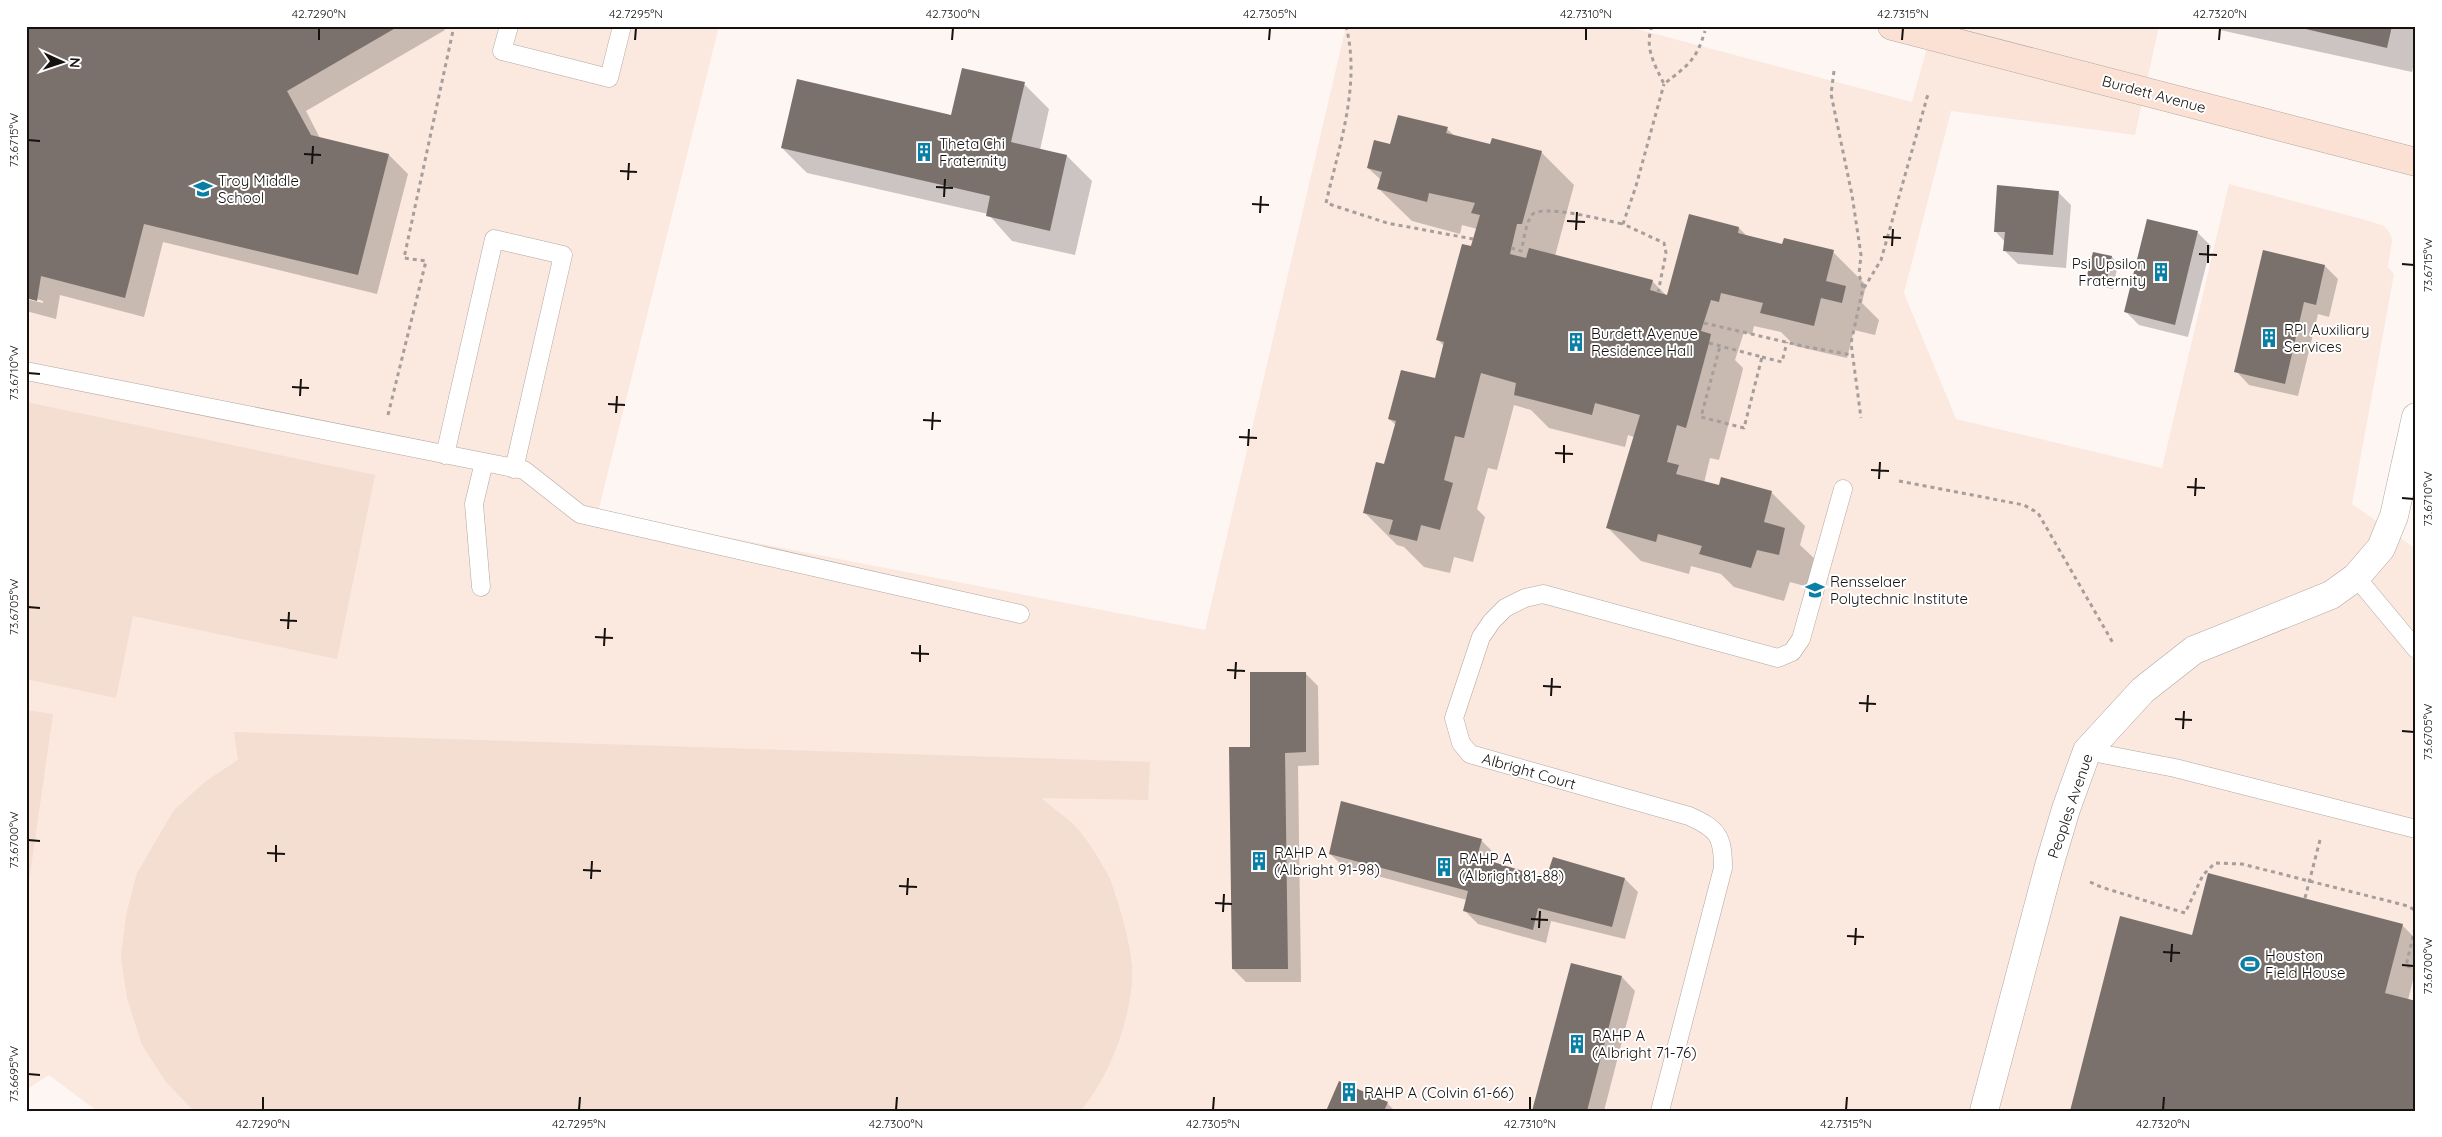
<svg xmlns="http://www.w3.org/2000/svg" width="2442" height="1137" font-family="Quicksand,sans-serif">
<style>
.built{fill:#fbe8de}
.green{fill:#f4ddd1}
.shadow{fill:#0003}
.building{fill:#7b716c}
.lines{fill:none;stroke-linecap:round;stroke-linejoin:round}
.lane-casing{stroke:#b2a7a1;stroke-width:19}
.street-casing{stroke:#b2a7a1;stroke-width:29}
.secondary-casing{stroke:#b2a7a1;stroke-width:29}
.path{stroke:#a59e9c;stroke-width:3;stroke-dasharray:4 4;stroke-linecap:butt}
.lane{stroke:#fff;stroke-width:18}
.street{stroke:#fff;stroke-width:28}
.secondary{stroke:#fbe1d3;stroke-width:28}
.ticks{fill:none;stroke:#15110f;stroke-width:2}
.labels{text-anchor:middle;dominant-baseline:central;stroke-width:4;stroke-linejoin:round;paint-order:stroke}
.street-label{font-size:15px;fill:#15110f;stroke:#fff}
.poi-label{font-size:15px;fill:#15110f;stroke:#fff;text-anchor:start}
.neatline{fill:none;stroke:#15110f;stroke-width:2}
.ticks-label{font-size:12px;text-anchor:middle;fill:#15110f}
</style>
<rect width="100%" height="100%" fill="#fef6f3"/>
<path class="built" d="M26 26H719L598 512 1205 630 1346 26H1625L1912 102 1933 26H2159L2135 135 1951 111 1904 293 1956 419 2162 468 2229 184 2369 221 2384 226 2390 233 2392 240 2388 267 2394 274 2352 504 2416 549V1111H97L49 1075 26 1090Z"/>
<path class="green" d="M26 402 375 475 337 659 133 616 116 698 26 679Z
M26 710 53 714 26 902Z
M234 732 1150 762 1148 800 1041 798C1051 806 1061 814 1071 822 1086 836 1098 857 1108 875 1112 882 1114 892 1117 900 1124 921 1130 945 1132 967 1134 1012 1110 1078 1080 1111H194L166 1082 142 1045 127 998 121 957 126 915 137 873 174 810 206 781 238 760Z"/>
<path class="shadow" d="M26 26H443L445 30 306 111 320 138 389 155 408 174 377 294 163 242 144 317 60 295 56 319 26 311V299L43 303V301L26 296Z
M2216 26H2416V56L2412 72 2220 30Z
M1024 84 1049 109 1040 150 1067 156 1092 181 1075 255 1012 241 988 214 807 173 782 148 952 116Z
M1447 129 1456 137 1491 146 1541 152 1574 185 1555 256 1652 281 1668 297 1739 228 1748 237 1783 246 1833 252 1866 285 1862 303 1879 320 1875 335 1854 330 1847 358 1795 346 1781 332 1754 326 1752 335 1744 332 1735 360 1743 368 1741 377 1719 460 1710 458 1704 483 1720 487 1722 479 1772 493 1805 526 1800 545 1818 562 1812 588 1790 582 1784 601 1734 587 1721 574 1691 566 1689 574 1641 561 1608 528 1634 437 1628 435 1625 447 1549 428 1531 410 1514 405 1497 470 1488 468 1477 509 1485 517 1473 562 1454 557 1450 573 1424 567 1404 547 1397 545 1364 512 1384 466 1396 425 1389 419 1436 379 1444 346 1437 339 1477 229 1462 225 1460 234 1412 221 1378 188 1381 180 1368 168 1391 145Z
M2058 192 2071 205 2066 268 2018 264 2004 250 2005 242 1995 231Z
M2197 232 2211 246 2188 337 2139 325 2126 312Z
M2112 257 2118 264 2113 289 2094 285 2088 278Z
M2325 266 2338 279 2329 317 2318 314 2298 396 2249 385 2236 371Z
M1305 673 1318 686 1319 765 1298 766 1301 982H1246L1233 969 1252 748Z
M1481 840 1494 853 1492 863 1546 880 1625 879 1638 892 1625 939 1551 921 1546 943 1478 924 1465 911 1467 900 1344 867 1330 854Z
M2402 925 2416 939V968L2408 1000 2193 936Z
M1622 977 1635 991 1604 1111H1534Z
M1340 1083 1387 1103 1395 1111H1328Z"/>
<path class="building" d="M26 26H399L287 91 311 135 389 154 358 275 144 224 125 298 41 276 37 301 26 298Z
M2293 26H2392L2387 48Z
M962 68 1025 82 1011 142 1067 155 1050 231 986 216 990 196 781 148 797 79 951 115Z
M1398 115 1448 127 1446 133 1490 144 1492 138 1542 151 1522 224H1517L1510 254 1526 258 1529 248 1653 280 1650 290 1667 295 1689 214 1739 227 1738 233 1782 244 1784 238 1834 250 1826 281 1846 286 1842 303 1821 298 1814 326 1760 313 1763 303 1721 293 1719 302 1711 300 1701 331 1711 334 1709 343 1686 428 1677 425 1667 462 1679 465 1676 474 1719 485 1721 477 1772 491 1764 522 1785 528 1779 555 1757 550 1751 568 1699 554 1702 546 1658 534 1656 542 1606 528 1640 415 1595 403 1592 415 1514 395 1516 383 1481 373 1464 438 1455 436 1444 480 1453 483 1440 530 1421 525 1417 541 1389 534 1393 520 1363 513 1376 462 1384 464 1396 421 1388 419 1401 370 1435 378 1444 342 1436 340 1462 244 1471 246 1480 215 1471 213 1475 203 1429 193 1427 202 1377 189 1382 172 1367 168 1374 140 1390 144Z
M1997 185 2059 191 2053 255 2003 251 2005 232H1994Z
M2147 219 2198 231 2175 325 2124 312Z
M2263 250 2325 265 2316 305 2304 302 2285 384 2234 372Z
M2093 252 2112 256 2106 283 2086 279Z
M1250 672H1306V752L1285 753 1288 969H1232L1229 747H1250Z
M1341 801 1482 839 1477 857 1546 878 1553 857 1625 878 1612 927 1538 908 1533 930 1463 911 1468 891 1329 854Z
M2208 873 2403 924 2385 993 2416 1001V1111H2070L2120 916 2192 935Z
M1571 963 1622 976 1587 1111H1532Z
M1339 1081 1388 1102 1384 1111H1326Z"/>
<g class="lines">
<g class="lane-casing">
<path id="lane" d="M509 26 502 51 609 78 622 26
M26 371 484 462 474 504 481 587
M445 455 494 239 563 255 514 469
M484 462 524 470 580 514 1020 614
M2356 577 2416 649
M2087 751 2175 768 2416 829
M1660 1111 1723 868C1723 836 1718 829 1689 816L1470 754 1461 743 1454 718 1481 637 1492 621 1505 608 1525 598 1543 594 1778 658 1792 652 1801 639 1843 489"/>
</g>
<g class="street-casing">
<path id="street" d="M1984 1111 2049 866 2066 809 2087 751 2143 690 2194 650 2331 595 2356 577 2381 548 2394 516 2416 417"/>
</g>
<g class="secondary-casing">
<path id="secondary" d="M1892 26 2416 162"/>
</g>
<path class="path" d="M1346 26C1361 85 1339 146 1326 203L1387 223 1473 239
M1652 26C1644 48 1655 65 1664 84 1688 65 1696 61 1705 31
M1834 71 1831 94 1852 195 1861 255 1859 274 1863 288 1851 343 1861 418
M1511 248 1521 251C1524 241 1525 226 1531 216 1539 202 1607 221 1623 224
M1864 288 1881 260 1928 94
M1658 293 1666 253 1664 243 1623 224 1636 186 1664 84
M1704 323 1807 347 1852 355
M1709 343 1762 357 1744 428 1701 417 1720 346
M1762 357 1782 362 1787 342
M388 415 426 261 404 258 454 26
M1899 481 2024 505 2038 513 2113 643
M2090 882 2101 887 2185 913 2203 875 2215 863 2242 864 2408 906 2416 911 2415 928 2406 966 2416 968
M2305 898 2320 840"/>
<use href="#lane" class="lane"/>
<use href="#street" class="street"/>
<use href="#secondary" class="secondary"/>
</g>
<path class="ticks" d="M319 40V28M635 40 636 28M952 40 953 28M1269 40 1270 28M1586 40V28M1902 40 1903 28M2219 40 2220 28M28 140 40 141M304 154 321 155M312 164 313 146M620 171 637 172M628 180 629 163M936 187 953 188M944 197 945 179M1252 204 1269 205M1260 213 1261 196M1567 221 1585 222M1576 230 1577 212M1883 237 1901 238M1892 246 1893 229M2199 254 2217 255M2208 263V245M2402 264 2414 265M28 373 40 374M292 387 309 388M300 396 301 379M608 404 625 405M616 413 617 396M923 420 941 421M932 430 933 412M1239 437 1257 438M1248 446 1249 429M1555 453 1573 454M1564 463V445M1871 470 1889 471M1879 479 1880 462M2187 487 2205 488M2195 496 2196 478M2402 498 2414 499M28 607 40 608M280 620 297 621M288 629 289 612M595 637 613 638M604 646 605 628M911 653 929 654M920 662V645M1227 670 1245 671M1235 679 1236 662M1543 686 1561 687M1551 696 1552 678M1859 703 1876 704M1867 712 1868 695M2175 719 2192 720M2183 729 2184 711M2402 731 2414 732M28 840 40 841M267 853 285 854M276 862V845M583 870 601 871M591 879 592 861M899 886 917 887M907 895 908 878M1215 903 1232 904M1223 912 1224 894M1531 919 1548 920M1539 928 1540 911M1847 936 1864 937M1855 945 1856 928M2163 952 2180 953M2171 962 2172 944M2402 965 2414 966M28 1074 40 1075M263 1110V1097M579 1110 580 1097M896 1110 897 1097M1213 1110 1214 1097M1530 1110V1097M1846 1110 1847 1097M2163 1110 2164 1097"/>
<defs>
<g id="building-bare" transform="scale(1.5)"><path d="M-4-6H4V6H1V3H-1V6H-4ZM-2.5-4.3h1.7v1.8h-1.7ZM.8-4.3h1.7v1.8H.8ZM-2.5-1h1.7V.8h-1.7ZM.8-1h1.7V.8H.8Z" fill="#097fa6" stroke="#fff" stroke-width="2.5" paint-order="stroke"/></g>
<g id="school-bare" transform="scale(1.5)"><path d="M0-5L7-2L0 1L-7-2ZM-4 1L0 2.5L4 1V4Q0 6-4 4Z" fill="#097fa6" stroke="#fff" stroke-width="2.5" paint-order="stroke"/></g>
<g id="university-bare" transform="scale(1.5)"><path d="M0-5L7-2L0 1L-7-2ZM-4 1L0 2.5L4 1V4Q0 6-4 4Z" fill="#097fa6" stroke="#fff" stroke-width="2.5" paint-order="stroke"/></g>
<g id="stadium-bare" transform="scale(1.5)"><path d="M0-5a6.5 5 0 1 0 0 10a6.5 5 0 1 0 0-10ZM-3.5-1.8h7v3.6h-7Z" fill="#097fa6" stroke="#fff" stroke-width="2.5" paint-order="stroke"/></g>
</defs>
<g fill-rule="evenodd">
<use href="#building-bare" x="924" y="152"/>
<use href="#school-bare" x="203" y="189"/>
<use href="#building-bare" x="2161" y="272"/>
<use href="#building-bare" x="2269" y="338"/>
<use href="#building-bare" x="1576" y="342"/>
<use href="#university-bare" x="1815" y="590"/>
<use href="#building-bare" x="1259" y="861"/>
<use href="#building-bare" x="1444" y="867"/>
<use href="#stadium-bare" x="2250" y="964"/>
<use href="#building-bare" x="1577" y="1044"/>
<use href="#building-bare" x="1349" y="1092"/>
</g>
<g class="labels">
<g class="street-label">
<text transform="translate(2154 94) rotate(15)">Burdett Avenue</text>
<text transform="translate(1529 771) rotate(16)">Albright Court</text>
<text transform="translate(2070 806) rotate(-71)">Peoples Avenue</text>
</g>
<g class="poi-label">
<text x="939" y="143">Theta Chi<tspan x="939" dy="17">Fraternity</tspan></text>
<text x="218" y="180">Troy Middle<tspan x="218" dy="17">School</tspan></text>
<text x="2146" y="263" text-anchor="end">Psi Upsilon<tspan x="2146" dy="17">Fraternity</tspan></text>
<text x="2284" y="329">RPI Auxiliary<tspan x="2284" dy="17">Services</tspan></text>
<text x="1591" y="333">Burdett Avenue<tspan x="1591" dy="17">Residence Hall</tspan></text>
<text x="1830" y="581">Rensselaer<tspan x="1830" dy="17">Polytechnic Institute</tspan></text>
<text x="1274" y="852">RAHP A<tspan x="1274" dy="17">(Albright 91-98)</tspan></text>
<text x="1459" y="858">RAHP A<tspan x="1459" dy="17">(Albright 81-88)</tspan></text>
<text x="2265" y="955">Houston<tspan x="2265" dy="17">Field House</tspan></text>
<text x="1592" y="1035">RAHP A<tspan x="1592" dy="17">(Albright 71-76)</tspan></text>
<text x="1364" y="1092">RAHP A (Colvin 61-66)</text>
</g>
</g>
<rect width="2442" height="1137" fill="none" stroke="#ffffff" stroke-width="55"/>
<g transform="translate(62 62) rotate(93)" stroke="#ffffff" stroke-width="4" paint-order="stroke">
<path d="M0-4L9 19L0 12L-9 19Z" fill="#15110f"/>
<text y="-8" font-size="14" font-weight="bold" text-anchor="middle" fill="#15110f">N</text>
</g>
<rect x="28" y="28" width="2386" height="1082" class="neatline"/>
<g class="ticks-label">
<text x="319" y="18">42.7290°N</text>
<text x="636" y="18">42.7295°N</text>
<text x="953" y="18">42.7300°N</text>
<text x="1270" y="18">42.7305°N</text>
<text x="1586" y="18">42.7310°N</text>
<text x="1903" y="18">42.7315°N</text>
<text x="2220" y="18">42.7320°N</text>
<text transform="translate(14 140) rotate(-90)" y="4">73.6715°W</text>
<text transform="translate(2428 265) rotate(-90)" y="4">73.6715°W</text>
<text transform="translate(14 373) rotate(-90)" y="4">73.6710°W</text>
<text transform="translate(2428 499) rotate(-90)" y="4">73.6710°W</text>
<text transform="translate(14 607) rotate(-90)" y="4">73.6705°W</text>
<text transform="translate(2428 732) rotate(-90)" y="4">73.6705°W</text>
<text transform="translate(14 840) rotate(-90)" y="4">73.6700°W</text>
<text transform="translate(2428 966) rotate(-90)" y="4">73.6700°W</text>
<text transform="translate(14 1074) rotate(-90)" y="4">73.6695°W</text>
<text x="263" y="1128">42.7290°N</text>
<text x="579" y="1128">42.7295°N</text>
<text x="896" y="1128">42.7300°N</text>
<text x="1213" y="1128">42.7305°N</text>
<text x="1530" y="1128">42.7310°N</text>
<text x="1846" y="1128">42.7315°N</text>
<text x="2163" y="1128">42.7320°N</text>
</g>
</svg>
